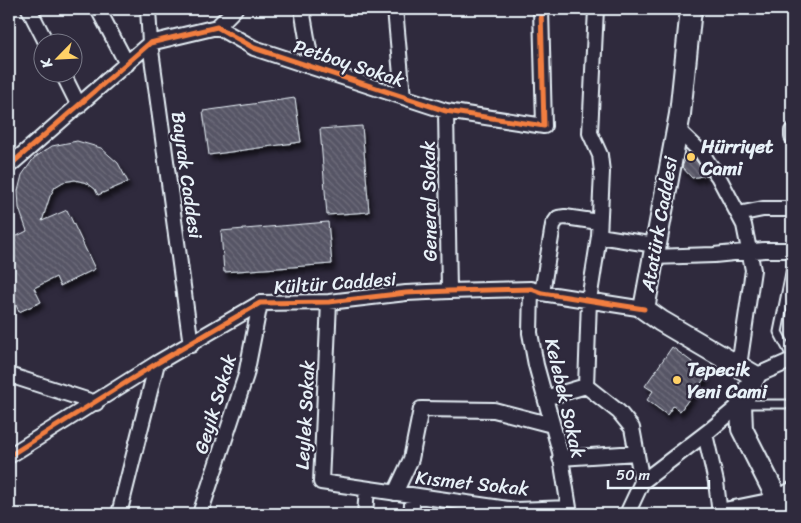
<svg xmlns="http://www.w3.org/2000/svg" width="801" height="523" font-family="Sriracha,sans-serif">
<style>
.building{fill:url(#building-back-hatch);stroke:#e8f1f8;filter:url(#shadow)}
.lines{fill:none;stroke-linecap:round;stroke-linejoin:round}
.lane-casing{stroke:#e8f1f8;stroke-width:11}
.street-casing{stroke:#e8f1f8;stroke-width:18}
.secondary-casing{stroke:#e8f1f8;stroke-width:24}
.lane{stroke:#2f2a3d;stroke-width:7}
.street{stroke:#2f2a3d;stroke-width:14}
.secondary{stroke:#2f2a3d;stroke-width:20}
.cycleway-casing{stroke:#2f2a3d;stroke-width:8}
.cycleway{stroke:#f27e40;stroke-width:5}
.poi-dot{fill:#ffd166;stroke:#2f2a3d;stroke-width:2}
.labels{text-anchor:middle;dominant-baseline:central;stroke-width:4.5;stroke-linejoin:round;paint-order:stroke}
.street-label{font-size:19px;fill:#e8f1f8;stroke:#2f2a3d}
.poi-label{font-size:19px;font-weight:bold;fill:#e8f1f8;stroke:#2f2a3d;text-anchor:start}
</style>
<defs>
<pattern id="building-back-hatch" width="6" height="6" patternUnits="userSpaceOnUse" patternTransform="scale(1.25)"><rect width="6" height="6" fill="#575565"/><path d="M-1 5l2 2M0 0l6 6M5-1l2 2" fill="none" stroke="#6f6e7c"/></pattern>
<filter id="shadow"><feDropShadow dx="3" dy="5.5" stdDeviation="2.5" flood-color="#0009"/></filter>
</defs>
<rect width="100%" height="100%" fill="#2f2a3d"/>
<filter id="ink" filterUnits="userSpaceOnUse"><feTurbulence type="fractalNoise" baseFrequency=".02" numOctaves="2"/><feDisplacementMap in="SourceGraphic" scale="10" xChannelSelector="R" yChannelSelector="G"/><feConvolveMatrix kernelMatrix="1 2 1 2 8 2 1 2 1" color-interpolation-filters="sRGB"/></filter>
<g filter="url(#ink)">
<path class="building" d="M295 98 301 142 209 155 203 111Z
M362 126 369 212 327 215 320 129Z
M77 141 101 148 118 163 128 182 98 195 95 189 87 183 75 180 63 182 55 187 50 196 42 221 67 210 95 269 60 286 56 277 34 288 41 302 19 312 13 298 9 300V240L27 231 19 208 18 191 22 175 34 158 52 146Z
M688 152 695 159 707 175 692 178 682 167Z
M328 222 332 264 224 272 221 231Z
M672 347 708 374 680 411 673 406 667 415 647 400 653 391 645 386Z"/>
<g class="lines">
<g class="lane-casing">
<path id="lane" d="M792 263 778 332 792 358
M745 404H792"/>
</g>
<g class="street-casing">
<path id="street" d="M29 9 46 42
M98 9 127 64
M148 9 150 43 191 345
M302 9 312 67
M395 9 403 97
M217 27 235 9
M62 72 79 106
M446 111 449 291
M677 129 702 153 709 164 718 176 744 225 753 270 739 366
M792 131V137
M9 166 150 43 217 27 254 48 446 111 544 126 541 9
M738 214 763 209H792
M599 236 655 245
M652 257 714 255 764 250H792
M531 289 530 333 536 365 560 452 570 514
M542 293 553 225 558 218 565 217 599 222
M329 302 321 482 516 510 569 508
M9 375 96 403
M755 376 792 360
M586 386 589 300 599 236 602 172 600 155 590 133 596 9
M545 398 586 386 619 412 632 428 642 482
M705 434 716 482 720 514
M9 456 157 363 260 303 329 302 406 293 449 291 531 289 542 293 644 309
M560 458 637 453
M395 493 411 459 421 409 494 410 552 425
M119 514 157 363
M200 514 246 375 260 303
M365 514 367 489
M411 514 413 496
M627 514 642 482 710 430 741 404"/>
</g>
<g class="secondary-casing">
<path id="secondary" d="M691 9 680 114 644 309 661 321 755 376 741 404 742 429 785 514
M720 514 779 502 792 493"/>
</g>
<use href="#lane" class="lane"/>
<use href="#street" class="street"/>
<use href="#secondary" class="secondary"/>
<g class="cycleway-casing">
<path id="cycleway" d="M9 166 150 43 217 27 254 48 446 111 544 126 541 9
M9 456 157 363 260 303 329 302 406 293 449 291 531 289 542 293 644 309"/>
</g>
<use href="#cycleway" class="cycleway"/>
</g>
</g>
<g class="poi-dot">
<circle cx="691" cy="157" r="5"/>
<circle cx="677" cy="380" r="5"/>
</g>
<g class="labels">
<g class="street-label">
<text transform="translate(349 63) rotate(18)">Petboy Sokak</text>
<text transform="translate(187 175) rotate(82)">Bayrak Caddesi</text>
<text transform="translate(429 201) rotate(-91)">General Sokak</text>
<text transform="translate(659 224) rotate(-80)">Atatürk Caddesi</text>
<text transform="translate(335 283) rotate(-4)">Kültür Caddesi</text>
<text transform="translate(565 398) rotate(77)">Kelebek Sokak</text>
<text transform="translate(215 404) rotate(-73)">Geyik Sokak</text>
<text transform="translate(305 415) rotate(-87)">Leylek Sokak</text>
<text transform="translate(472 483) rotate(6)">Kısmet Sokak</text>
</g>
<g class="poi-label">
<text x="701" y="146">Hürriyet<tspan x="701" dy="22">Cami</tspan></text>
<text x="687" y="369">Tepecik<tspan x="687" dy="22">Yeni Cami</tspan></text>
</g>
</g>
<rect width="801" height="523" fill="none" stroke="#2f2a3d" stroke-width="30"/>
<rect x="15" y="15" width="771" height="493" fill="none" stroke="#e8f1f8" stroke-width="2" filter="url(#ink)"/>
<g transform="translate(58 58) rotate(246)"><circle r="24" fill="#2f2a3d" stroke="#797a88"/>
<path d="M0-4L9 19L0 12L-9 19Z" fill="#ffd166"/>
<text y="-8" font-size="14" font-weight="bold" text-anchor="middle" fill="#e8f1f8">K</text>
</g>
<path d="M608 480v8h101v-8" fill="none" stroke="#e8f1f8" stroke-width="2.5"/>
<text x="616" y="480" font-size="15" fill="#e8f1f8" stroke="#2f2a3d" stroke-width="4" paint-order="stroke">50 m</text>
</svg>
